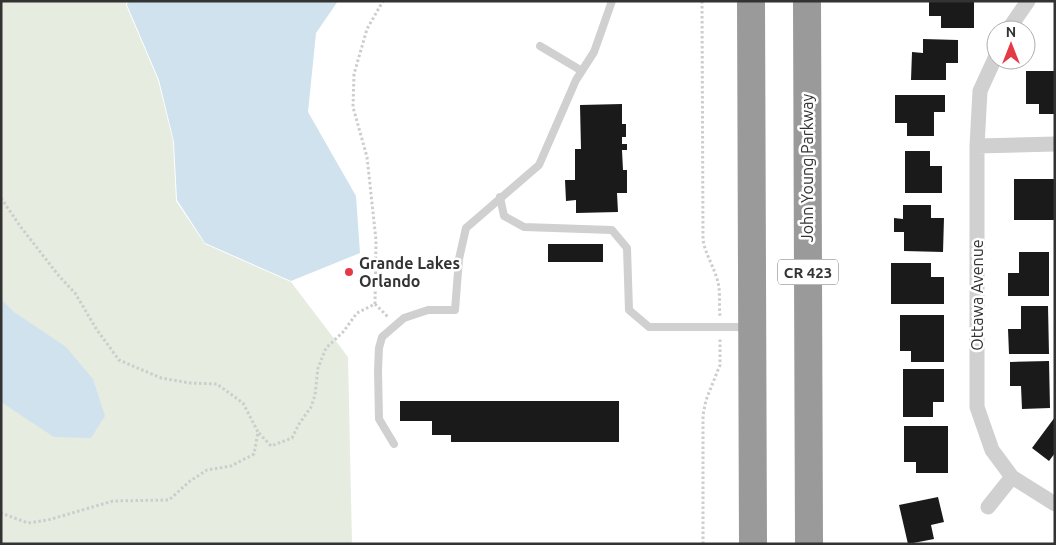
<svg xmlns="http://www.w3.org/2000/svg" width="1056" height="545" font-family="Ubuntu,sans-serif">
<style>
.green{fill:#e6ecdf}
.water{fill:#cfe2ee}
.building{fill:#1a1a1a}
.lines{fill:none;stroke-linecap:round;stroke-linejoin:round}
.path{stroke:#cdcdcd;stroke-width:3;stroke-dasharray:2.5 2.5;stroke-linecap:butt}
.lane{stroke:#d0d0d0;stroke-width:8}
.street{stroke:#d0d0d0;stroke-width:15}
.highway{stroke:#9a9a9a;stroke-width:28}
.poi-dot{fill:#e63946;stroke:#fff;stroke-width:2}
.labels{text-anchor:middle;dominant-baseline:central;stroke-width:5;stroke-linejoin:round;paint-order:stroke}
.shield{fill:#fff;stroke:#707070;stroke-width:1}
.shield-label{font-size:15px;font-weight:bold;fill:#333}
.street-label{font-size:16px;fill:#333;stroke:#fff}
.poi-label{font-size:16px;font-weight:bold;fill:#333;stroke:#fff;text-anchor:start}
</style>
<rect width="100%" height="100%" fill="#fff"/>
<path class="green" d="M1 1H127L126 5 158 80 173 141 176 201 205 244 291 282 348 357 352 544H1Z"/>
<path class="water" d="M128 1H338L316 33 308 112 356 196 360 253 291 281 205 243 177 200 174 142 159 80 127 5Z
M1 299 14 312 66 347 93 379 105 416 91 438 54 437 1 402Z"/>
<path class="building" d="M929 1H974V28H941V16H929Z
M923 39 958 40V63H946V80H911L912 52 923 53Z
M1026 71H1055V114H1039V104H1026Z
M895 95H945V112H934V136H907V123H895Z
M622 104V124H626V137H622V144H627V150H622L623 170H627V193H617L618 212 576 213V200L566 201 565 180H575V149H581L580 105Z
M905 151H930V166H942V193H905Z
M1014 179H1055V220H1014Z
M903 205H931V218H944L943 252 904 251V232H894V218L903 219Z
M548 244H603V262H548Z
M1019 252H1049V296H1008V273H1019Z
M891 263H931V277H944V304H891Z
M1021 306H1048L1049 354H1009L1008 329H1021Z
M900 315H944V362H911V351H900Z
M1049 361 1050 408 1022 409 1021 386H1010V362Z
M903 369H944V402H933V417H903Z
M400 401H619V442H451V435H432V421H400Z
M1055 417V453L1049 461 1032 448Z
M904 426H948V473H916V462H904Z
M938 497 944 522 931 525 934 539 908 544 899 505Z"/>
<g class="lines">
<path class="path" d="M702 1 703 240C706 257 717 271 719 288 720 297 719 307 720 316
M1 198 20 226 59 276 75 293 97 330 119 360 161 378 190 383 217 384 243 403 258 432 254 454 231 466 207 470 190 481 169 500 113 501 48 520 28 523 1 513
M375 304 376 240 367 157 353 107 354 74 367 29 383 1
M259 433 271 446 292 438 299 424 311 407 315 395 318 368 326 348 343 332 357 313 375 304 388 317
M703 544V415L706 400 720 365V337"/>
<path class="lane" d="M540 46 582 71
M500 197 504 216 524 227 612 230 627 248 629 310 649 327H747
M394 444 379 419 378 370 379 348 382 337 404 318 428 310H455L459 259 466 228 539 165 576 80 594 52 612 1"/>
<path class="street" d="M1008 30 1028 1
M996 56 980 91 977 146V407L992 450 1012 477 1055 504
M977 146 1055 144
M988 507 1012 477"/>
<path class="highway" d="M751 1 753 544
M807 1 809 544"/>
</g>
<circle class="poi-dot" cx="349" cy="272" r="5"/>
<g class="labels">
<rect class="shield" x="778" y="259.5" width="60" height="25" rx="4"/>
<g class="shield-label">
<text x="808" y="272">CR 423</text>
</g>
<g class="street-label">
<text transform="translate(807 168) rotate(-90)">John Young Parkway</text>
<text transform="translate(977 295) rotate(-90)">Ottawa Avenue</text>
</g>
<g class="poi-label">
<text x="359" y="263">Grande Lakes<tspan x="359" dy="18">Orlando</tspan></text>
</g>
</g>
<rect width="1056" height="545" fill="none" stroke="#333333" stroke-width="5"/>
<g transform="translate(1011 45)"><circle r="24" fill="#ffffff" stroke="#adadad"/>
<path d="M0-4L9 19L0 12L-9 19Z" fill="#e63946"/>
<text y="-8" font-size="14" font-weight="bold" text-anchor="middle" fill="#333333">N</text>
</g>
</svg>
